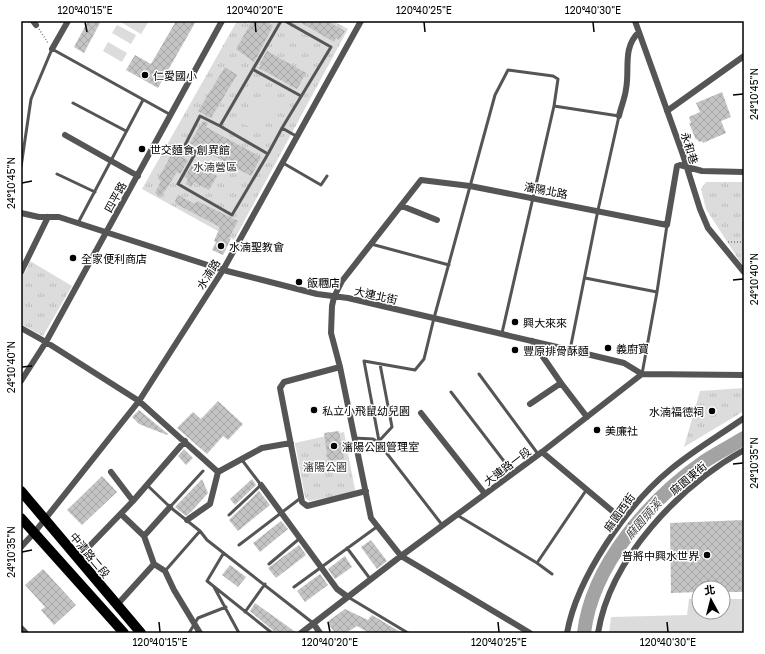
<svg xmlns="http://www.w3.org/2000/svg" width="765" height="654" font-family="'Golos Text','Noto Sans TC',sans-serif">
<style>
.grass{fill:url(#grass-tufts)}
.pitch{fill:#dcdcdc}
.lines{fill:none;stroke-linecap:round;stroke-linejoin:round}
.river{stroke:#a3a3a3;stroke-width:14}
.building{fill:url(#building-cross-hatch)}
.path{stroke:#777;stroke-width:1.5;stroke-dasharray:1 2;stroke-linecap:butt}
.lane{stroke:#555;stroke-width:3}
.street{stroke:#555;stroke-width:6}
.primary{stroke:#000;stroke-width:10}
.ticks{fill:none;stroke:#000;stroke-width:1.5}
.poi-dot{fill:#000;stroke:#fff;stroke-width:1.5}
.labels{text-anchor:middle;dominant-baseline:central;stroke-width:3;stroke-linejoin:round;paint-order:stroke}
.poi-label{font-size:11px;fill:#000;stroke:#fff;text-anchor:start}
.street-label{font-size:11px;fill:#000;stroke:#fff}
.park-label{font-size:11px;fill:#333;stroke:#fff}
.water-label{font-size:12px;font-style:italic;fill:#444;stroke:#fff}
.neatline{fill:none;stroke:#000;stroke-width:1.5}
.ticks-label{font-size:10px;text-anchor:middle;fill:#000}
</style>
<defs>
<pattern id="grass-tufts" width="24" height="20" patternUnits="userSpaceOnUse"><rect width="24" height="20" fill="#dcdcdc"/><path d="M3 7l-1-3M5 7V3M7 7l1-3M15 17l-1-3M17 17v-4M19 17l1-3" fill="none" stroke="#bbb"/></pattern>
<pattern id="building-cross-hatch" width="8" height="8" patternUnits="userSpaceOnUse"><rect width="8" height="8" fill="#c4c4c4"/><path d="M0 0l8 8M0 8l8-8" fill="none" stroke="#a7a7a7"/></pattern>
</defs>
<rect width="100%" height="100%" fill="#fff"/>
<path class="grass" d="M237 21H333L348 29 234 240 142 189Z
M706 182H744V268L706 209 701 189Z
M30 261 72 286 43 336 21 324V277L26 271Z
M744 388V411L684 447 700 391Z
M344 432 355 490 353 493 309 501 305 497 295 443Z"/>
<path class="pitch" d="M119 21H149L141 34Z
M117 25 136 35 131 44 112 33Z
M108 42 127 53 122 62 103 51Z
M262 93 278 102 260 133 244 124Z
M689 599H699V612H723V599H744V633H609L611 617 687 615Z"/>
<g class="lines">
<path class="river" d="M584 633C592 565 650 499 705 461 717 453 731 446 744 438"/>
</g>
<path class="building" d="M88 21H101L84 53 74 47Z
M176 21H196L158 88 126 70 135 55 151 64Z
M252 21H264L273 26 254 62 236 49Z
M298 21H328L345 31 339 40 336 38 334 42Z
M267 51 306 73 297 89 259 68 261 65H259Z
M225 67 237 75 211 118 198 111Z
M722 92 731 117 721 121 726 133 703 143 702 141 699 142 697 139 696 140 689 123H691L689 117 700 112 696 103Z
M203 121 208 123 206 127 261 157 251 176 190 143Z
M176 146 187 153 184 158 188 160 180 174 177 172 161 197 155 193 161 181 158 179Z
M193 163 217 176 209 190 194 182 191 187 186 184 188 179 185 177Z
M178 195 195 204 197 201 238 221 229 238 231 239 223 255 212 250 216 242 214 241 220 227 176 204 175 201Z
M218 401 243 424 228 440 223 436 207 454 177 428 193 412 201 419Z
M139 410 168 434 167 435 139 424 132 417Z
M339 431 344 459 328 461 324 433Z
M184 449 193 458 186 465 178 456Z
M102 476 117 492 82 525 67 510Z
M202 479 208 493 192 511 186 516 175 507Z
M252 479 256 485 235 505 230 499Z
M259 491 270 505 238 531 229 520Z
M744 520V592H723V588H699V592L671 593 670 523Z
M281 521 288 529 260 552 253 543Z
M371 540 387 561 377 569 361 547Z
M299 545 306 555 276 578 268 568Z
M345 556 352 567 335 579 328 569Z
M230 565 246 577 238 587 222 575Z
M43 569 76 605 54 625 41 610 45 607 25 585Z
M320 574 328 585 305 602 297 591Z
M255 603 297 633H276L250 611Z
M345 609 368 620 372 615 402 633H369L357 626 346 633H335L327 622Z"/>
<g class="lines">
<path class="path" d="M39 29 48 43
M728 242H744
M628 523 641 530"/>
<path class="lane" d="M281 21 220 126 268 154 282 128
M285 21 331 47 282 128 296 136
M254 70 301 96
M73 103 126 131
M554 106 619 116 598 210 570 350
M220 126 200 116 185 145 196 152 178 184 232 215 268 154
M283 163 321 185 327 176
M21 167 31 99 52 49 171 115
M57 174 95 192
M78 223 143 100
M371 244 449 265
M585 278 657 292
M479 374 538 454
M642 374 657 292 667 225
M451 392 513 473
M354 438 373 439 378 442 443 526
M379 441 364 361 415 370 424 359 434 318 495 95 508 70 553 76 558 79 554 106 502 333
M379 441 392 427 380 364
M147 485 170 507 200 531 207 540 313 623
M170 507 203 471
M229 515 261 485 242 460
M457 515 537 563 587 489
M239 545 302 497
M347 548 371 580
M223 554 207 581 272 633
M537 563 552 574
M269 564 299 539
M165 571 200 531
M214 587 239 633
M294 587 378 526
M348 597 408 633
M245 612 265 584
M189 633 198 618 226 607"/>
<path class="street" d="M33 21 36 25
M635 21 683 155 700 209 708 228 744 272
M52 49 68 21
M667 111 744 56
M619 116C621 107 625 98 626 89 630 69 622 48 639 32
M65 135 138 176
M402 206 437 220
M21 213 39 217H59L223 270 317 294 348 298 570 350 624 363 642 374
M21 272 48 217
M21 328 46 342 139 401 218 472
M532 341 561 383 587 417
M340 367 284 382 280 388 302 502 307 506 366 491
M21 381 46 342 222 21
M530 404 561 383
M421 413 485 494
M542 452 623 520
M111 472 133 501
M261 485 337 589 348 597
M121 514 144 536 154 564 165 571 174 590 200 633
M187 520 210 504 218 472 262 448 291 443
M144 536 170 507
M21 547 34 533 139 401 223 270 361 21
M77 559 133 501 185 441
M116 606 154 564
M313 623 320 633
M21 628 25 632
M301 633 401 556 542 452 642 374 744 375
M530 633 401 556 371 518 340 367 331 333 332 306 334 297 342 281 421 180 470 186 667 225 677 166 680 165 702 171 744 172
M567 633C577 577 628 504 671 469 694 450 720 435 744 418
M598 633C610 558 680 486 744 450"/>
<path class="primary" d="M21 491 141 633
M21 518 124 633"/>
</g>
<path class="ticks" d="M85 22 87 32M255 22 256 32M424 22 425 32M593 22 594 32M733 95 743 94M22 183 32 181M733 280 743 279M22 367 32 366M733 464 743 463M22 552 32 550M159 622 160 632M328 622 330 632M498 622 499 632M667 622 668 632"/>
<g class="poi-dot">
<circle cx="145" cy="75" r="4"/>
<circle cx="142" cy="149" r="4"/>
<circle cx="221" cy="246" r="4"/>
<circle cx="73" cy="258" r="4"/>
<circle cx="299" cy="282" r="4"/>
<circle cx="515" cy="322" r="4"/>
<circle cx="608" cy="348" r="4"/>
<circle cx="515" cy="350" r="4"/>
<circle cx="314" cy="410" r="4"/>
<circle cx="712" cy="411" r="4"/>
<circle cx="597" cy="430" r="4"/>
<circle cx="334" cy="446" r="4"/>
<circle cx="707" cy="555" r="4"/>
</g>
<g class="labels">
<g class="poi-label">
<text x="153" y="75">仁愛國小</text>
<text x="150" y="149">世交麵食 創異館</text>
<text x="229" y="246">水湳聖教會</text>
<text x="81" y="258">全家便利商店</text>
<text x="307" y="282">飯糰店</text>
<text x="523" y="322">興大來來</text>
<text x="616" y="348">義廚寶</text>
<text x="523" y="350">豐原排骨酥麵</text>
<text x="322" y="410">私立小飛鼠幼兒園</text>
<text x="704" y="411" text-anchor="end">水湳福德祠</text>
<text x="605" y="430">美廉社</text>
<text x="342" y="446">瀋陽公園管理室</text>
<text x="699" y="555" text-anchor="end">普將中興水世界</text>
</g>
<g class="street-label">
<text transform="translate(690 148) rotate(73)">永和巷</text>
<text transform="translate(546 190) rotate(11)">瀋陽北路</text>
<text transform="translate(115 197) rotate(-61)">四平路</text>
<text transform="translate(208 274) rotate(-58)">水湳路</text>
<text transform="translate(376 295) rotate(13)">大連北街</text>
<text transform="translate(507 466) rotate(-37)">大連路一段</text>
<text transform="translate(688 478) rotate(-40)">麻園東街</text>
<text transform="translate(619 512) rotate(-54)">麻園西街</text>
<text transform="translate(90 555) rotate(50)">中清路二段</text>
</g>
<g class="park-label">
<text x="215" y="166">水湳營區</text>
<text x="325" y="466">瀋陽公園</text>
</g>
<g class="water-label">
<text transform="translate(643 519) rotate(-49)">麻園頭溪</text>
</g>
</g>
<rect width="765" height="654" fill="none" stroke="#ffffff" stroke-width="44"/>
<g transform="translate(711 600) rotate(353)"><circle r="19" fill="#ffffff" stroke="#999999"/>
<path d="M0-3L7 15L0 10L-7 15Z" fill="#000000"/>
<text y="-6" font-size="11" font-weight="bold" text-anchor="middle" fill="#000000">北</text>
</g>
<rect x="22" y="22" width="721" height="610" class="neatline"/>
<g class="ticks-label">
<text x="85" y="14">120°40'15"E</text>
<text x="255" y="14">120°40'20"E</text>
<text x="424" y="14">120°40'25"E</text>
<text x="593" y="14">120°40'30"E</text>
<text transform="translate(754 94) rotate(-90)" y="4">24°10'45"N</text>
<text transform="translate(11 183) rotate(-90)" y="4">24°10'45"N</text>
<text transform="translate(754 279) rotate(-90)" y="4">24°10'40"N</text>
<text transform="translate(11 367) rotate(-90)" y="4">24°10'40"N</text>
<text transform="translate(754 463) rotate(-90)" y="4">24°10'35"N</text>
<text transform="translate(11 552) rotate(-90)" y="4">24°10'35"N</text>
<text x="160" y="646">120°40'15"E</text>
<text x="330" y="646">120°40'20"E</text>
<text x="499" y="646">120°40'25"E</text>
<text x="668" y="646">120°40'30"E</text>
</g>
</svg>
